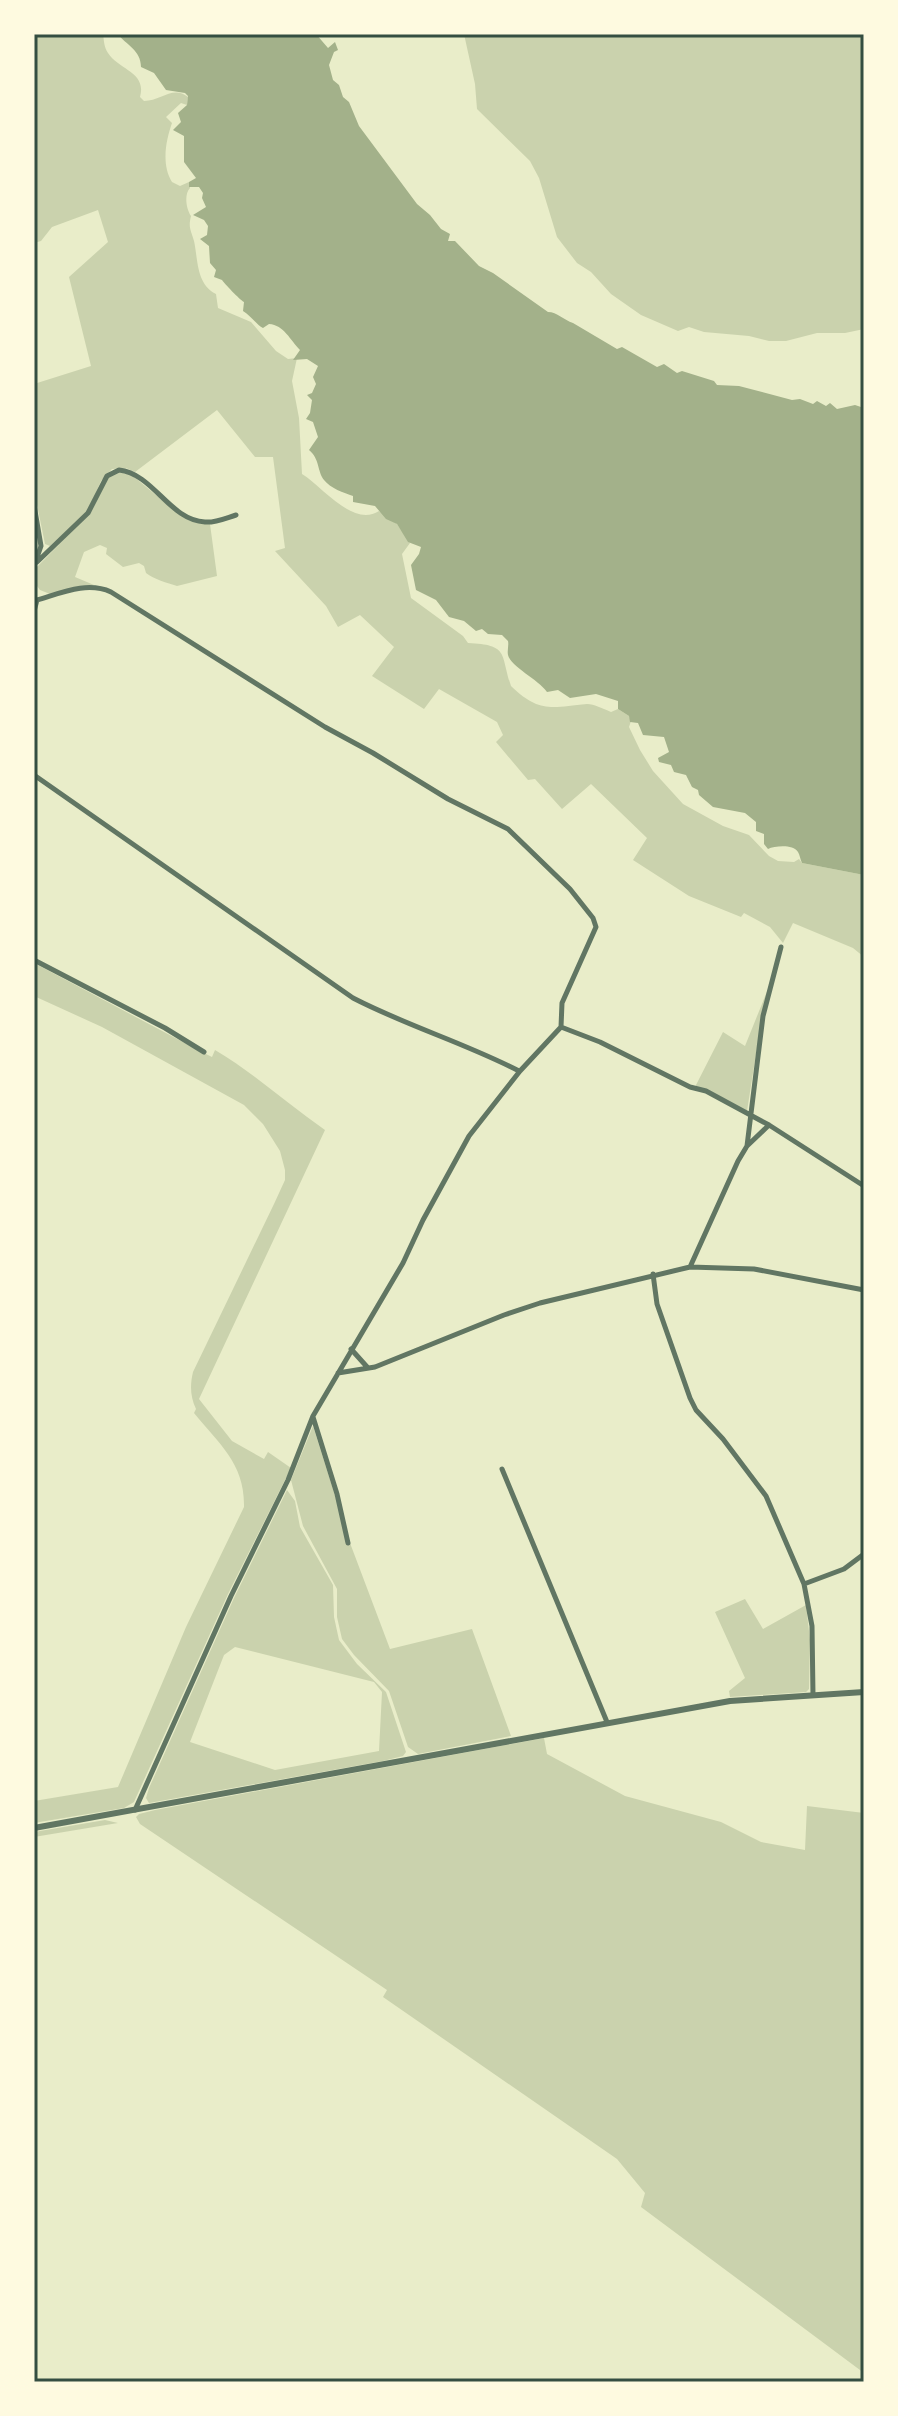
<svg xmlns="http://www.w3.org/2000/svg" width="898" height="2416" font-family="Raleway,sans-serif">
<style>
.green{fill:#cad2ad;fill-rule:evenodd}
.water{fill:#a3b18a}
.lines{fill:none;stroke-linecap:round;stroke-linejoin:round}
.minor{stroke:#617663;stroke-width:5}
.tertiary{stroke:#617663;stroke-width:6}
.neatline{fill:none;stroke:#344e41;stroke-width:3}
</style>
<rect width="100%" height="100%" fill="#e9edc9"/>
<path class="green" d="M34 34H103C104 41 104 47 108 53 119 70 147 72 140 97L144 101C161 101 173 85 188 97L187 105 181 103 166 117 172 123C166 140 161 164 172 182L180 186 189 182 190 188C184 194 186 209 191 216 188 228 191 230 194 241 198 259 196 284 216 294L218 308 251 322 276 351 288 359 297 358 292 381 299 418 302 474C322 486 353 528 379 511L397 524 410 543 402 554 411 598 463 636 468 643C510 645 500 654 511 686 540 714 552 707 587 704 594 704 604 709 611 712L618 709 629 716 631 721 629 727 640 750 653 771 683 804 723 826 749 835 769 856 778 861 794 862 799 859 802 863 864 875V957L853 948 793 923 783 943 770 927 744 913 741 917 689 896 633 860 647 838 591 784 562 809 535 779 528 780 496 742 503 735 497 722 439 689 424 709 372 676 394 647 360 615 338 627 326 606 275 551 285 548 273 457H255L217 410 135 472 126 468 112 469 101 481 87 512 50 546 45 544 34 490V384L91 366 69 277 108 242 98 210 52 227 41 241 34 243Z
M464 34H864V329L845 333H817L786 341H769L749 336 704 332 689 327 678 331 641 315 611 294 591 272 577 263 557 237 539 178 530 161 477 109 475 84Z
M120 472 133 476 174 510 210 524 217 576 177 586C167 583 154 579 146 573L144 566 139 563 123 567 106 554 107 548 100 545 84 552 75 577 94 585 50 594 40 590 34 582V570L89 514 108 477Z
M34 963 198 1050 212 1057 215 1050C254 1073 287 1104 325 1130L199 1399 232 1441 264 1459 268 1452 291 1468 228 1594 134 1802 124 1808 34 1823V1801L118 1787 186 1627 244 1507C245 1464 220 1445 194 1413L196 1409C190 1396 190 1385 193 1372L274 1204 285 1180V1170L280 1151 263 1124 244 1105 102 1027 34 996Z
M770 984 762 1016 747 1111 695 1087 723 1032 745 1046Z
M313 1426 350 1543 390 1649 472 1629 511 1736 418 1754 408 1747 389 1691 354 1655 342 1639 337 1617V1589L303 1526 291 1480Z
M287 1490 295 1501 300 1527 333 1585 334 1617 339 1640 357 1664 386 1692 406 1752 403 1756 383 1761 149 1803 146 1798 149 1788 234 1598ZM235 1647 374 1682 382 1692 379 1751 275 1770 190 1742 224 1655Z
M745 1599 763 1629 806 1605 810 1640 809 1689 806 1692 730 1697 729 1691 745 1678 715 1612Z
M544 1738 547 1754 625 1796 721 1822 761 1842 805 1850 807 1806 864 1813V2373L641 2207 645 2193 617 2159 383 1997 387 1990 140 1824 136 1817 139 1814 155 1810Z
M105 1820 118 1823 34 1837V1832Z"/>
<path class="water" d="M118 34H316L328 48 335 42 338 50 334 52 329 65 333 80 339 85 343 97 349 102 359 126 417 204 430 215 441 229 450 234 448 241H455L479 266 493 273 548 312C557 312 564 320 573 323L617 349 622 347 657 367 664 364 677 373 682 371 714 381 717 385 739 386 792 400 800 399 813 404 817 401 826 406 830 403 837 409 855 405 864 408V875L802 863C800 859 800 855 798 852 793 844 775 846 768 849L764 844V834L756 831V822L745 813 713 807 699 795 698 790 692 787 686 775 674 772 671 765 659 762 658 758 669 752 664 737 643 735 638 723 630 722 629 716 618 709V701L596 694 570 698 558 690 547 692C538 679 511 667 508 655 507 650 509 646 508 641L502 635 488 634 482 629 476 631 464 621 449 617 436 600 416 590 411 565 419 554 421 547 408 542 397 524 386 519 375 506 353 502V496C344 493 330 488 324 480 317 471 320 459 309 450L318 437 313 422 306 419 310 413 312 400 307 395 312 393 316 384 313 377 318 366 307 359 293 360 300 350C290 340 284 325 269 324L263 328C257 325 251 316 243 311L244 302C240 300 224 283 222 280L214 277 216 270 210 263 209 246 200 239 207 235 208 226 204 220 193 215 206 207 202 198 203 193 199 187H189V182L196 178 184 162V136L173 130 181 122 178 113 187 105 188 96 185 93 166 90 154 73 141 67C141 50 126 45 118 34Z"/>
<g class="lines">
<path class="minor" d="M34 505 41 546 34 566
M37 562 88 513 107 476 119 470C154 474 169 520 205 522 215 523 226 518 236 515
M37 600C61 593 87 581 111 592L325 727 373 753 448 799 508 829 570 889 593 918 596 927 562 1003 561 1027 520 1071 469 1136 423 1220 403 1263 313 1416 288 1480 231 1596 135 1810
M34 611 37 600
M34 775 353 998C407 1026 465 1043 519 1071
M34 960 165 1028 204 1052
M561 1027 600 1042 690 1087 706 1091 769 1125 864 1186
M747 1146 763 1016 781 947
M690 1267 738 1161 747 1146 769 1125
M653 1274 657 1304 690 1398 696 1410 723 1439 766 1496 804 1584 812 1626 813 1695
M351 1349 368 1368
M338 1373 375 1367 504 1315 540 1303 690 1267 754 1269 864 1290
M313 1417 337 1494 348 1543
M502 1469 607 1722
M804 1584 844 1569 864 1554"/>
<path class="tertiary" d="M34 1828 730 1701 864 1692"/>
</g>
<rect width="898" height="2416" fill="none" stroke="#fefae0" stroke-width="72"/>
<rect x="36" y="36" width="826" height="2344" class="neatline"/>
</svg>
